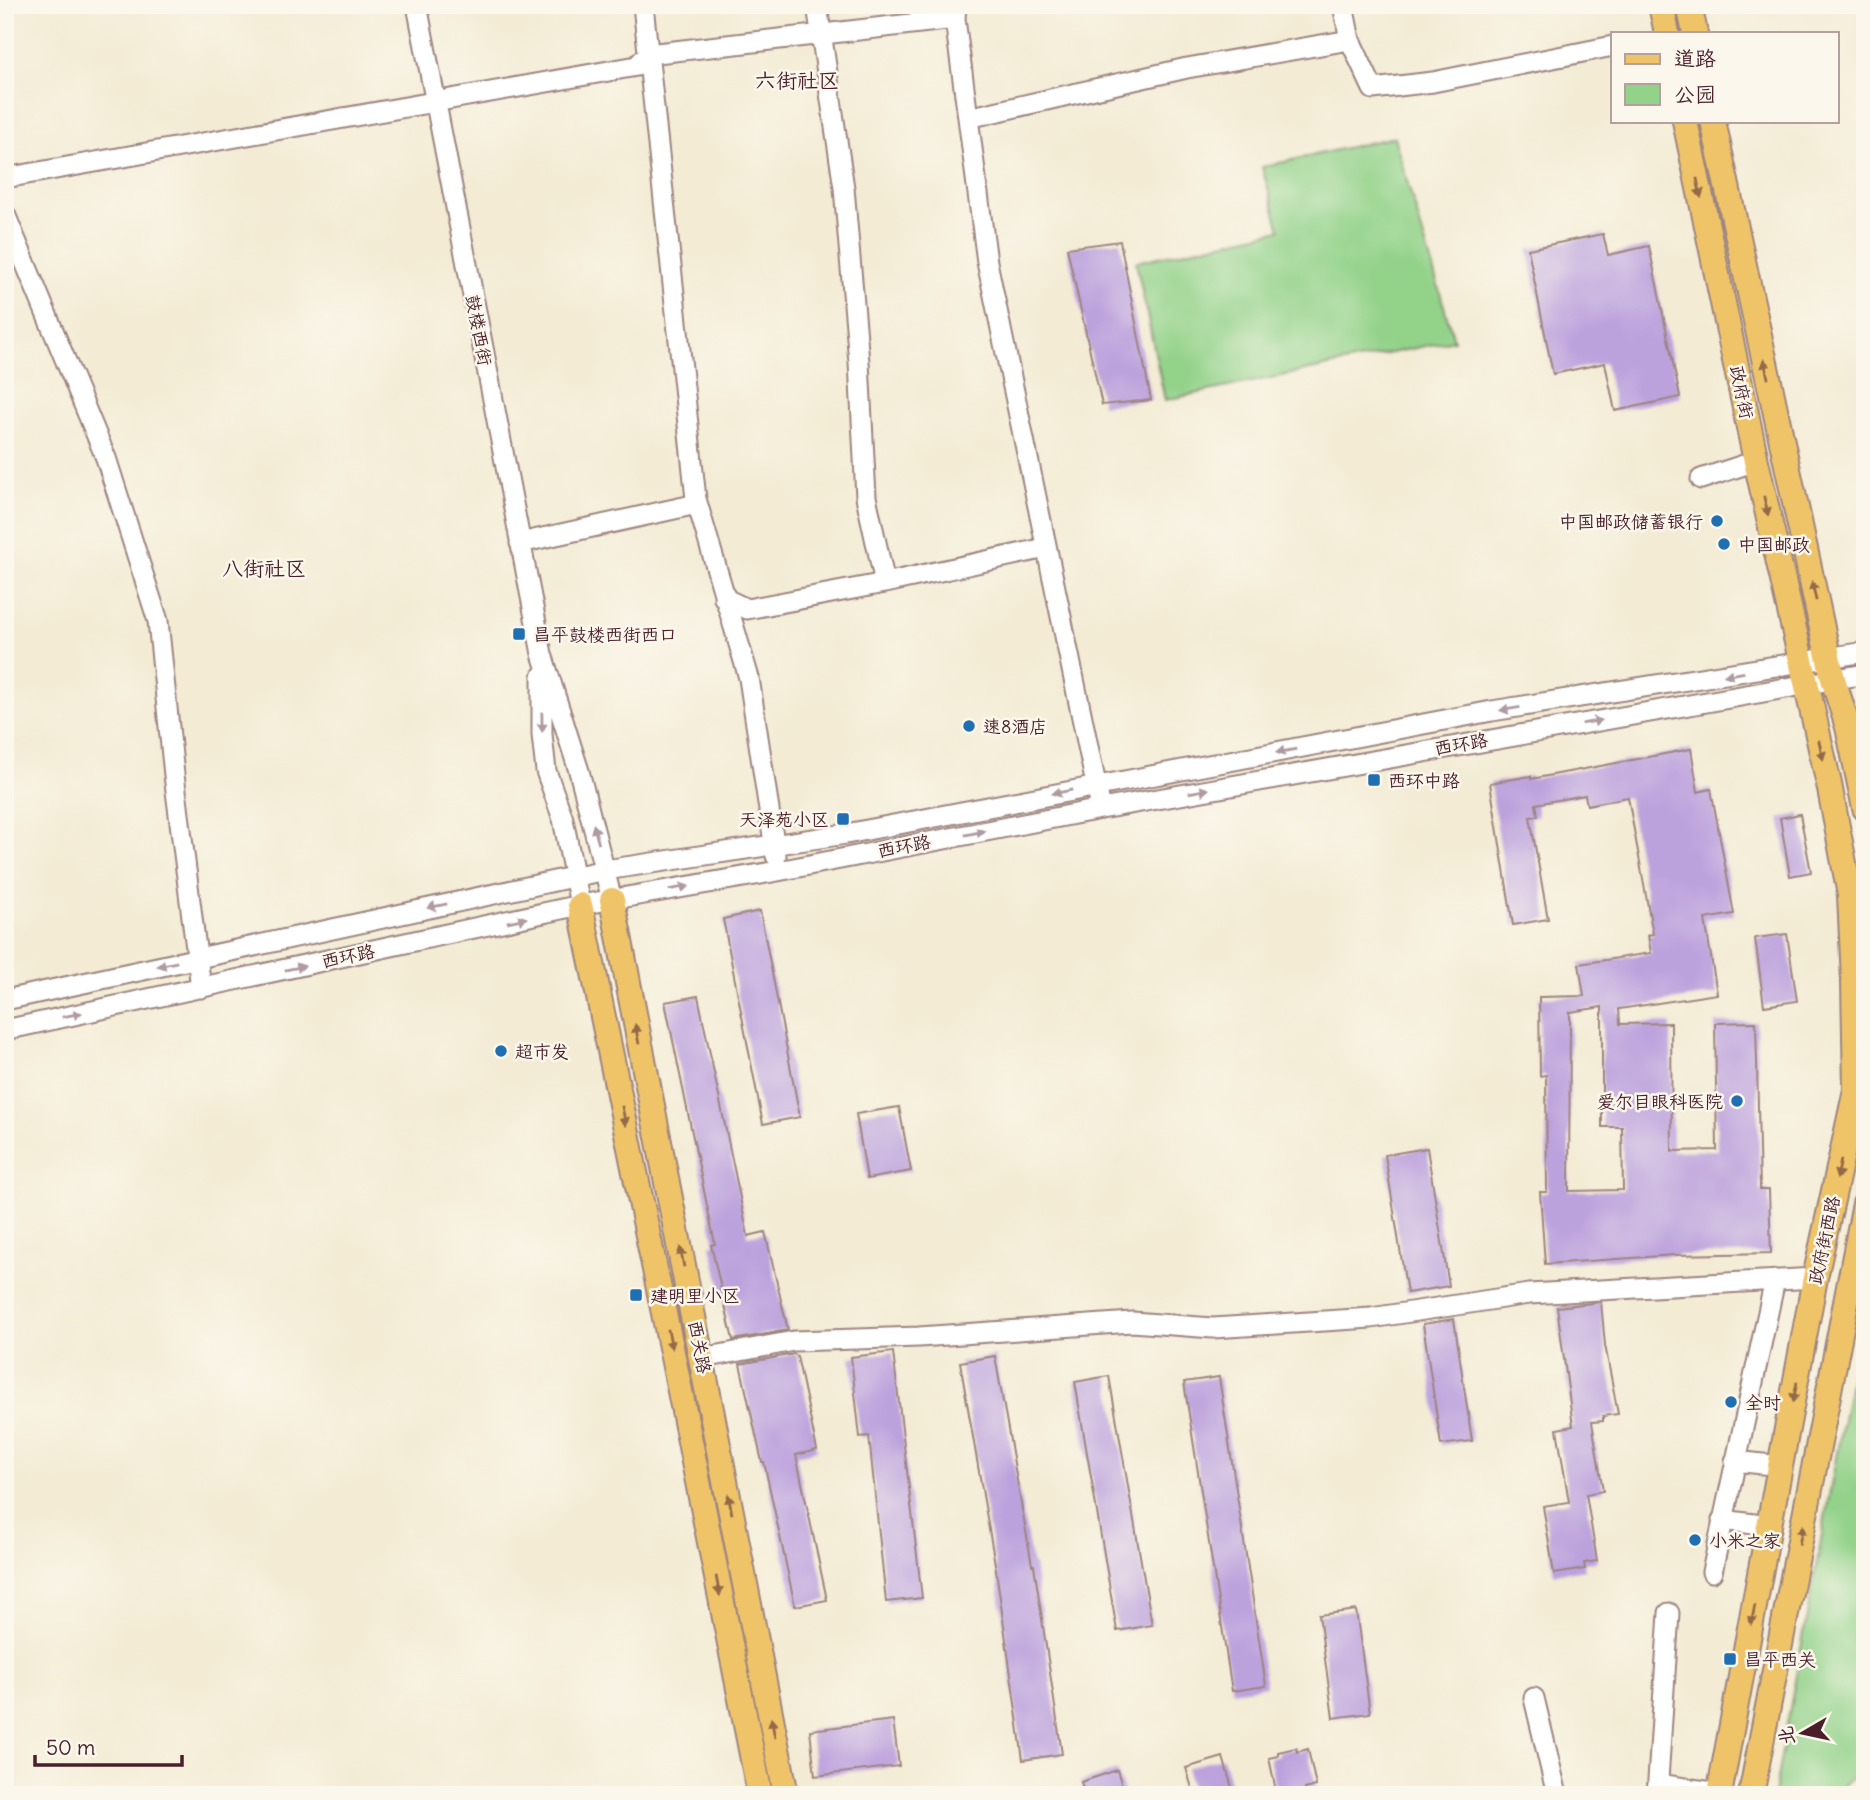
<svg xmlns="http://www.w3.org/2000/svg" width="1870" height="1800" font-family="Delius,'LXGW WenKai TC',sans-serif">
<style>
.green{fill:#92d289;stroke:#6e785a;stroke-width:2}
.building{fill:#bca2dd;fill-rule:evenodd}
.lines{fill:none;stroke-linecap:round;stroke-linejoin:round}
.minor-casing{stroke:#9e8580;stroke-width:23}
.major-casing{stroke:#9e8580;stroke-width:28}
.minor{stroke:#fff;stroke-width:19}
.major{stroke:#efc469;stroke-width:24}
.oneway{fill:#946947}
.oneway2{fill:#ae9aa0}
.poi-dot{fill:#1f6fb2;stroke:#fbf7ec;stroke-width:2.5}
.labels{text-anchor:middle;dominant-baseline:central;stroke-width:5;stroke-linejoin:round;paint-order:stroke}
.street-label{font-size:18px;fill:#4a1f2b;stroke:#fbf7ec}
.poi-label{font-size:18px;fill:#4a1f2b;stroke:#fbf7ec;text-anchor:start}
.quarter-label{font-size:21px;fill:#4a1f2b;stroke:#fbf7ec}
</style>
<rect width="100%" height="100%" fill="#fbf7ec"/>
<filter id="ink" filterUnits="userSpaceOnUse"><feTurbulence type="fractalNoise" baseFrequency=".0143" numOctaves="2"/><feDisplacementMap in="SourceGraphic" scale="14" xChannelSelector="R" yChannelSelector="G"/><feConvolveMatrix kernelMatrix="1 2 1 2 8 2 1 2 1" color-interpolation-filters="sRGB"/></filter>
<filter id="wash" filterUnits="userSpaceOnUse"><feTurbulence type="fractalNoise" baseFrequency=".00686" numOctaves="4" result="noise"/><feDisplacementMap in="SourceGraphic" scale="28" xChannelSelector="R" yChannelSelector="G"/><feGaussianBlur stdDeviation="1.57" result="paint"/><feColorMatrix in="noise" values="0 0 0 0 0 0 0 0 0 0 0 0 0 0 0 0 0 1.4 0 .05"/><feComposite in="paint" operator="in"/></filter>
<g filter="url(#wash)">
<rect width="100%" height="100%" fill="#f3ebd4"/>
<path class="green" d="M1394 137 1454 340 1165 400 1136 262 1280 230 1262 167Z
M1865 1301V1767L1831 1795H1774Z"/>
<g id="blocks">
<path class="building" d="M1603 234 1608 255 1649 246 1680 397 1615 411 1605 363 1553 374 1528 249Z
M1120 241 1151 400 1102 405 1067 248Z
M1691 749 1698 792 1711 789 1734 914 1705 919 1717 994 1619 1009 1620 1024 1671 1023 1672 1151 1717 1150 1715 1023 1756 1022 1760 1190H1769L1771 1253 1675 1255 1545 1264 1540 1192H1547L1546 1075 1540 1076 1539 997 1584 996 1579 964 1651 953 1648 935 1653 934 1628 797 1587 805 1585 795 1536 804 1538 816 1530 817 1548 919 1513 925 1490 783 1531 776V779ZM1602 1007V1127H1622L1623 1190 1569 1191 1570 1012Z
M1800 814 1811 872 1790 876 1780 818Z
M760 911 800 1117 763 1124 723 919Z
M1787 934 1797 1001 1764 1006 1755 938Z
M698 996 748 1236 765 1232 788 1330 733 1340 711 1245 715 1244 665 1002Z
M899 1107 911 1171 867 1179 856 1114Z
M1427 1148 1449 1286 1407 1293 1385 1155Z
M1601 1302 1605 1345 1618 1414 1603 1416V1421L1592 1422 1603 1491 1586 1494 1597 1561 1584 1563 1585 1569 1554 1574 1543 1506 1569 1502 1557 1429 1573 1426 1557 1307Z
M1454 1319 1472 1441 1441 1445 1423 1324Z
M893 1352 922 1598 886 1602 869 1436 860 1437 851 1357Z
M794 1354 797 1356 817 1450 796 1455 827 1600 795 1606 764 1462H762L740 1364Z
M995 1356 1032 1565H1034L1062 1754 1023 1760 996 1570 960 1362Z
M1109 1376 1152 1625 1117 1631 1075 1382Z
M1219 1377 1266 1686 1232 1691 1184 1382Z
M1356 1610 1370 1713 1333 1718 1319 1615Z
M893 1720 899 1766 815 1776 810 1730Z
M1296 1748 1297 1752 1308 1749 1316 1786 1305 1789 1306 1792 1295 1795H1277L1269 1758 1278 1756V1752Z
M1223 1757 1234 1795H1194L1186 1768Z
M1117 1770 1125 1795H1085L1081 1782Z"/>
</g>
</g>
<g filter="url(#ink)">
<use href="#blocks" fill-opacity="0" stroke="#9e8580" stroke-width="2"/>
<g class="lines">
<g class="minor-casing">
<path id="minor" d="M417 5 542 654 579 771 612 900
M643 5 696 499 749 678 776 856
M817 5 844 188 859 362 866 497 885 583
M956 5 955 19 987 262 1099 799
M1343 5 1350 40 1373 89 1433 82 1613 46
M968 118 1187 68 1350 40
M5 178 637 66 648 54 955 19
M5 214 106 458 158 621 174 775 201 988
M1701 479 1756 461
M520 543 697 504
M724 598 747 609 885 583 1046 548
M542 676V735L546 771 563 819 580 905
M5 1000 605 870 846 834 1492 711 1865 652
M5 1030 580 905 778 871 1101 809 1865 674
M703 1358 794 1341 919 1337 1132 1322 1213 1328 1371 1318 1529 1294 1815 1278
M1735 1461 1781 1466
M1722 1520 1770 1526
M1712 1572 1775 1280
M1534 1698 1557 1795
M1658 1784 1719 1793
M1657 1795 1669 1613"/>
</g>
<g class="major-casing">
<path id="major" d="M1661 5 1667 33
M1689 5 1695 33
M1685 121 1756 461 1829 784 1850 895 1854 981 1856 1090 1815 1278 1719 1795
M1713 121 1833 679 1848 727 1865 808
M612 900 786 1795
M580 905 680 1391 760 1795
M1751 1795 1865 1204"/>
</g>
<use href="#minor" class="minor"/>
<use href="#major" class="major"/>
</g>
<defs><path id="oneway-solid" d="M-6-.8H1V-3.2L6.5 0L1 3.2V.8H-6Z" transform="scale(1.75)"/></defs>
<g class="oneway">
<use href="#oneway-solid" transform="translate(1699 188) rotate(78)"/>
<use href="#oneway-solid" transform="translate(1766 369) rotate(-102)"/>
<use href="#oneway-solid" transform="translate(1766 506) rotate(77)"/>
<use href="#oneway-solid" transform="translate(1814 591) rotate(-102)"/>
<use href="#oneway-solid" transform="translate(1821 750) rotate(77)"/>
<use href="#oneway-solid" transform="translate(637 1034) rotate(-101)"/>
<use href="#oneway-solid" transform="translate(624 1116) rotate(78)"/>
<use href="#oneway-solid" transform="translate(1839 1169) rotate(102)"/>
<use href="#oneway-solid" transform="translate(682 1257) rotate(-101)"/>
<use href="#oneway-solid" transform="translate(670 1339) rotate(78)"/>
<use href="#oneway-solid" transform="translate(1795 1392) rotate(101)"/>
<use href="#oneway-solid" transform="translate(730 1504) rotate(-101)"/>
<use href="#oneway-solid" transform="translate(1801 1535) rotate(-79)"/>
<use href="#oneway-solid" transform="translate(718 1586) rotate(79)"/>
<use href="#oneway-solid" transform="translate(1753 1615) rotate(101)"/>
<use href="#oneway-solid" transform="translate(773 1728) rotate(-101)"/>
</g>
<g class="oneway2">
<use href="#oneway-solid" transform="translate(1734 674) rotate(171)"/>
<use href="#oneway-solid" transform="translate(1510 709) rotate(171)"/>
<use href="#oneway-solid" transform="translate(542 722) rotate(89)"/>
<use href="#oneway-solid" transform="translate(1592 722) rotate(-10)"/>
<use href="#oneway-solid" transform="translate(1286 751) rotate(170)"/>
<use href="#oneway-solid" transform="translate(1199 791) rotate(-10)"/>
<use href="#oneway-solid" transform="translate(1062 792) rotate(169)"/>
<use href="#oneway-solid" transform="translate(975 833) rotate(-11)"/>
<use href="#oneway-solid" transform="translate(596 834) rotate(-105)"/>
<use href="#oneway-solid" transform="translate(679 888) rotate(-10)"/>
<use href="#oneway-solid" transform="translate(437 906) rotate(168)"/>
<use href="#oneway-solid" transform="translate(517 920) rotate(-12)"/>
<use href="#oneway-solid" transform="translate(167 964) rotate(168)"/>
<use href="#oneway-solid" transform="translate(295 968) rotate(-12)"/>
<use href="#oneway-solid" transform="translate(72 1015) rotate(-12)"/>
</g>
</g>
<g class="poi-dot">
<circle cx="1717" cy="521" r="7"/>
<circle cx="1724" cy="544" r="7"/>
<rect x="512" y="627" width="14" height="14" rx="3.5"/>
<circle cx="969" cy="726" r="7"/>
<rect x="1367" y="773" width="14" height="14" rx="3.5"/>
<rect x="836" y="812" width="14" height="14" rx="3.5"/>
<circle cx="501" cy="1051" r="7"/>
<circle cx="1737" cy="1101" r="7"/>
<rect x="629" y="1288" width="14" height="14" rx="3.5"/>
<circle cx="1731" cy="1402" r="7"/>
<circle cx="1695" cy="1540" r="7"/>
<rect x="1723" y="1652" width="14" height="14" rx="3.5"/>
</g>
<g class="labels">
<g class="street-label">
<text transform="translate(479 330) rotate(79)">鼓楼西街</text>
<text transform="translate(1742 392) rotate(78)">政府街</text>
<text transform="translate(1461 744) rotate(-10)">西环路</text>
<text transform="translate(904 846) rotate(-11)">西环路</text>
<text transform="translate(348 956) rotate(-12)">西环路</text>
<text transform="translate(1824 1240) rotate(-78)">政府街西路</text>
<text transform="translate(700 1347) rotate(79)">西关路</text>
</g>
<g class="poi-label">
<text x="1703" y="521" text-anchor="end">中国邮政储蓄银行</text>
<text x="1738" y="544">中国邮政</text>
<text x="533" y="634">昌平鼓楼西街西口</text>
<text x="983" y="726">速8酒店</text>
<text x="1388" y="780">西环中路</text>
<text x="829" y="819" text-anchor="end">天泽苑小区</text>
<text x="515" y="1051">超市发</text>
<text x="1723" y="1101" text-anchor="end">爱尔目眼科医院</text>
<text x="650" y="1295">建明里小区</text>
<text x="1745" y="1402">全时</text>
<text x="1709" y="1540">小米之家</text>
<text x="1744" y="1659">昌平西关</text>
</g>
<g class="quarter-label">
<text x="797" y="80">六街社区</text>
<text x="264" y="568">八街社区</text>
</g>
</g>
<rect width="1870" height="1800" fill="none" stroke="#fbf7ec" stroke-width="28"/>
<rect x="1611" y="32" width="228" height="91" fill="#fbf7ec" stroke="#b4a19f" stroke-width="2"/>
<rect x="1625" y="54" width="35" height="10" fill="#efc469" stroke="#b4a19f" stroke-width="2"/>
<text x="1674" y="66" font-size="21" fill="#4a1f2b">道路</text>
<rect x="1625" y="84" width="35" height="21" fill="#92d289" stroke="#b4a19f" stroke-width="2"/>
<text x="1674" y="102" font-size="21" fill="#4a1f2b">公园</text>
<g transform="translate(1803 1733) rotate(261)" stroke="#fbf7ec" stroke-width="5" paint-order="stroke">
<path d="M0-5L12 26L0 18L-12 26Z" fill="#4a1f2b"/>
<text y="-10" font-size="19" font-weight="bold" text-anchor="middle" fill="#4a1f2b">北</text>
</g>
<path d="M35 1755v10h147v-10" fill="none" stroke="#4a1f2b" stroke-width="3.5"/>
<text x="46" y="1755" font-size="21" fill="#4a1f2b" stroke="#fbf7ec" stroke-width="5" paint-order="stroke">50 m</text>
</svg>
